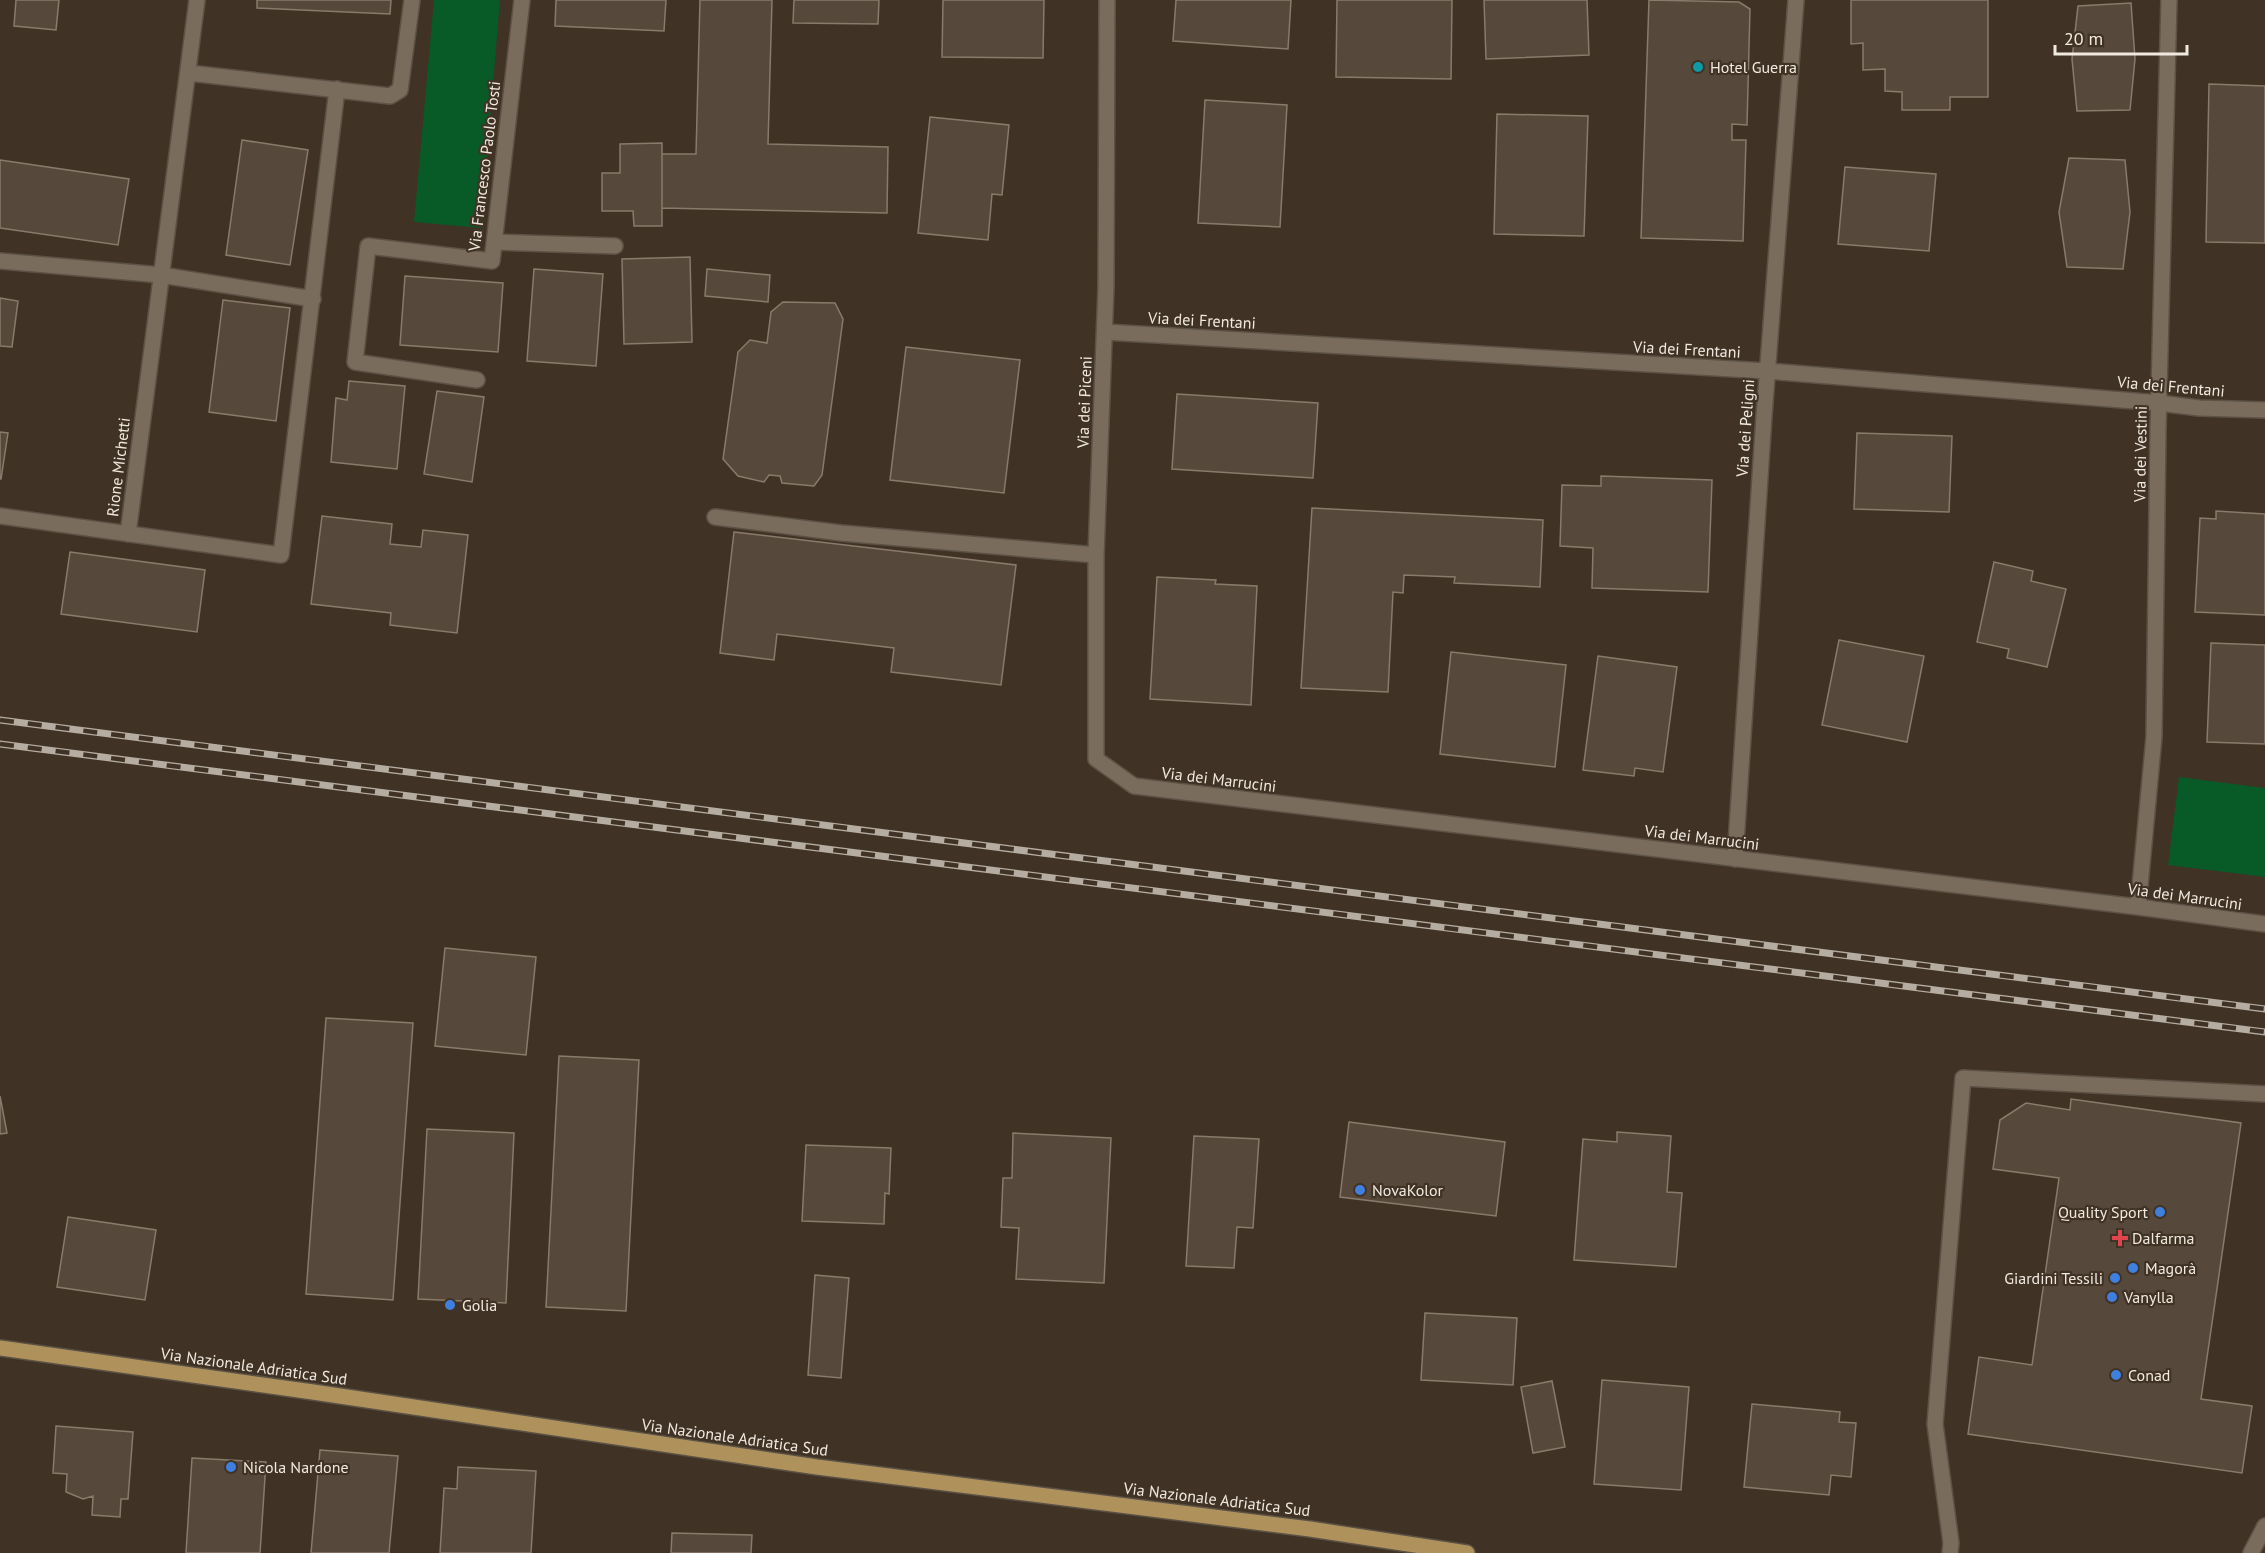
<svg xmlns="http://www.w3.org/2000/svg" width="2265" height="1553" font-family="'PT Sans',sans-serif">
<style>
.green{fill:#085a27}
.building{fill:#56493b;stroke:#897a6b;stroke-width:1.5}
.lines{fill:none;stroke-linecap:round;stroke-linejoin:round}
.minor-casing{stroke:#5b5145;stroke-width:18}
.major-casing{stroke:#5b5145;stroke-width:18}
.minor{stroke:#7a6c5d;stroke-width:15}
.major{stroke:#af925b;stroke-width:15}
.rail-casing{stroke:#b6ada2;stroke-width:7}
.rail{stroke:#403325;stroke-width:4.5;stroke-dasharray:14;stroke-linecap:butt}
.culture-dot{fill:#0f9aa8;stroke:#403325;stroke-width:2}
.shop-dot{fill:#3f7fe0;stroke:#403325;stroke-width:2}
.health-dot{fill:#e0444e;stroke:#403325;stroke-width:2}
.labels{text-anchor:middle;dominant-baseline:central;stroke-width:4.5;stroke-linejoin:round;paint-order:stroke}
.poi-label{font-size:16px;fill:#f1e9e0;stroke:#403325;text-anchor:start}
.street-label{font-size:16px;fill:#f1e9e0;stroke:#403325}
</style>
<rect width="100%" height="100%" fill="#403325"/>
<path class="green" d="M434 0H500L481 228 414 222Z
M2179 777 2265 788V877L2168 865Z"/>
<path class="building" d="M16 0H59L56 30 14 26Z
M257 0H391L390 14 257 8Z
M556 0H666L664 31 555 26Z
M700 0H772L768 144 888 147 887 213 662 208V154H696Z
M794 0H879L878 24 793 23Z
M943 0H1044L1043 58 942 57Z
M1176 0H1291L1288 49 1173 41Z
M1337 0H1452L1451 79 1336 77Z
M1484 0H1587L1589 55 1486 59Z
M1649 0 1739 2 1750 9 1747 125 1732 124V140H1746L1743 241 1641 238Z
M1851 0H1988V97H1950V110H1902V92L1885 91V69L1863 70V43L1851 44Z
M2131 3 2135 59 2130 110 2077 111 2072 59 2078 6Z
M2209 84 2265 86V243L2206 242Z
M1205 100 1287 105 1280 227 1198 223Z
M1497 114 1588 116 1584 236 1494 234Z
M930 117 1009 125 1002 195 992 194 988 240 918 233Z
M242 140 308 150 290 265 226 255Z
M662 143V226H634L633 211H602V173H620V144Z
M2069 158 2125 160 2130 212 2123 269 2067 267 2059 212Z
M0 160 129 179 118 245 0 228Z
M1845 167 1936 174 1929 251 1838 244Z
M690 257 692 342 624 344 622 259Z
M534 269 603 274 596 366 527 361Z
M707 269 770 275 768 302 705 296Z
M405 276 503 283 498 352 400 345Z
M0 298 18 301 12 347 0 346Z
M223 300 290 308 276 421 209 412Z
M783 302 835 303 843 319 822 475 814 486 782 483 780 476 769 475 764 482 738 476 723 459 738 352 750 340 767 343 771 312Z
M906 347 1020 360 1004 493 890 480Z
M349 381 405 386 397 469 331 462 336 398 347 400Z
M437 391 484 397 472 482 424 474Z
M1177 394 1318 403 1313 478 1172 469Z
M0 432 8 433 1 479H0Z
M1857 433 1952 436 1949 512 1854 509Z
M1601 476 1712 480 1708 592 1592 588 1593 548 1560 546 1562 485 1601 486Z
M1312 508 1543 520 1540 587 1454 583 1455 577 1404 575 1403 593 1393 592 1388 692 1301 688Z
M2216 511 2265 514V615L2195 612 2200 518 2216 519Z
M322 516 392 524 390 544 421 547 423 530 468 535 457 633 390 625 391 613 311 604Z
M734 532 1016 565 1001 685 891 672 894 648 777 634 774 660 720 653Z
M70 552 205 570 197 632 61 614Z
M1994 562 2033 571 2031 581 2066 589 2047 667 2007 658 2009 649 1977 642Z
M1157 577 1216 580 1215 584 1257 586 1251 705 1150 699Z
M1839 640 1924 656 1907 742 1822 725Z
M2211 643 2265 645V744L2207 742Z
M1451 652 1566 665 1555 767 1440 754Z
M1598 656 1677 667 1663 772 1635 768 1634 776 1583 770Z
M445 948 536 957 526 1055 435 1046Z
M326 1018 413 1023 393 1300 306 1294Z
M559 1056 639 1060 626 1311 546 1307Z
M0 1096 7 1133 0 1134Z
M2071 1099 2241 1123 2201 1399 2252 1406 2242 1473 1968 1434 1979 1357 2032 1365 2059 1178 1993 1169 2000 1120 2026 1103 2070 1110Z
M1349 1122 1505 1142 1496 1216 1340 1197Z
M427 1129 514 1133 506 1303 418 1299Z
M1617 1132 1671 1136 1667 1192 1682 1193 1676 1267 1574 1260 1583 1139 1617 1142Z
M1013 1133 1111 1138 1104 1283 1016 1279 1019 1228 1001 1227 1003 1178H1012Z
M1194 1136 1259 1139 1253 1228 1237 1227 1234 1268 1186 1266Z
M806 1145 891 1148 889 1194 885 1193 884 1224 802 1221Z
M68 1217 156 1230 145 1300 57 1287Z
M815 1275 849 1278 841 1378 808 1375Z
M1425 1313 1517 1318 1513 1385 1421 1380Z
M1602 1380 1689 1387 1681 1490 1594 1484Z
M1552 1381 1565 1447 1533 1453 1521 1387Z
M1752 1404 1840 1412 1839 1422 1856 1423 1851 1477 1831 1475 1829 1495 1744 1487Z
M56 1426 133 1432 128 1499H121L120 1517 92 1515 93 1496 83 1499 66 1492 67 1474 53 1473Z
M320 1450 398 1456 389 1553H311Z
M192 1458 266 1462 260 1553H186Z
M458 1467 536 1471 531 1553H440L444 1488 457 1489Z
M672 1533 752 1535 751 1553H671Z"/>
<g class="lines">
<g class="minor-casing">
<path id="minor" d="M1107 0 1106 287 1096 555V759L1134 786 2138 907 2265 924
M189 73 390 96 400 90 412 0
M495 242 615 246
M0 261 161 275 313 299
M1105 332 1767 371 2159 403 2199 408 2265 410
M477 380 355 362 368 246 492 261 522 0
M0 516 281 555 337 89
M715 517 841 533 1096 555
M128 534 197 0
M1735 859 1764 416 1796 0
M2138 907 2154 737 2158 430 2169 0
M1950 1553 1951 1543 1935 1424 1963 1078 2265 1094
M2251 1553 2265 1526"/>
</g>
<g class="major-casing">
<path id="major" d="M0 1348 313 1392 817 1467 1310 1529 1467 1553"/>
</g>
<use href="#minor" class="minor"/>
<use href="#major" class="major"/>
<g class="rail-casing">
<path id="rail" d="M0 720 2265 1009
M0 744 2265 1032"/>
</g>
<use href="#rail" class="rail"/>
</g>
<circle class="culture-dot" cx="1698" cy="67" r="6"/>
<g class="shop-dot">
<circle cx="1360" cy="1190" r="6"/>
<circle cx="2160" cy="1212" r="6"/>
<circle cx="2133" cy="1268" r="6"/>
<circle cx="2115" cy="1278" r="6"/>
<circle cx="2112" cy="1297" r="6"/>
<circle cx="450" cy="1305" r="6"/>
<circle cx="2116" cy="1375" r="6"/>
<circle cx="231" cy="1467" r="6"/>
</g>
<path class="health-dot" d="M2117 1229h6v6h6v6h-6v6h-6v-6h-6v-6h6z"/>
<g class="labels">
<g class="poi-label">
<text x="1710" y="67">Hotel Guerra</text>
<text x="1372" y="1190">NovaKolor</text>
<text x="2148" y="1212" text-anchor="end">Quality Sport</text>
<text x="2132" y="1238">Dalfarma</text>
<text x="2145" y="1268">Magorà</text>
<text x="2103" y="1278" text-anchor="end">Giardini Tessili</text>
<text x="2124" y="1297">Vanylla</text>
<text x="462" y="1305">Golia</text>
<text x="2128" y="1375">Conad</text>
<text x="243" y="1467">Nicola Nardone</text>
</g>
<g class="street-label">
<text transform="translate(484 166) rotate(-83)">Via Francesco Paolo Tosti</text>
<text transform="translate(1202 320) rotate(3)">Via dei Frentani</text>
<text transform="translate(1687 349) rotate(3)">Via dei Frentani</text>
<text transform="translate(2171 386) rotate(5)">Via dei Frentani</text>
<text transform="translate(1084 402) rotate(-88)">Via dei Piceni</text>
<text transform="translate(1745 428) rotate(-86)">Via dei Peligni</text>
<text transform="translate(2140 454) rotate(-89)">Via dei Vestini</text>
<text transform="translate(118 467) rotate(-83)">Rione Michetti</text>
<text transform="translate(1219 779) rotate(7)">Via dei Marrucini</text>
<text transform="translate(1702 837) rotate(7)">Via dei Marrucini</text>
<text transform="translate(2185 896) rotate(8)">Via dei Marrucini</text>
<text transform="translate(254 1366) rotate(8)">Via Nazionale Adriatica Sud</text>
<text transform="translate(735 1437) rotate(8)">Via Nazionale Adriatica Sud</text>
<text transform="translate(1217 1499) rotate(7)">Via Nazionale Adriatica Sud</text>
</g>
</g>
<path d="M2055 45v9h132v-9" fill="none" stroke="#f1e9e0" stroke-width="3"/>
<text x="2064" y="45" font-size="18" fill="#f1e9e0" stroke="#403325" stroke-width="4.5" paint-order="stroke">20 m</text>
</svg>
